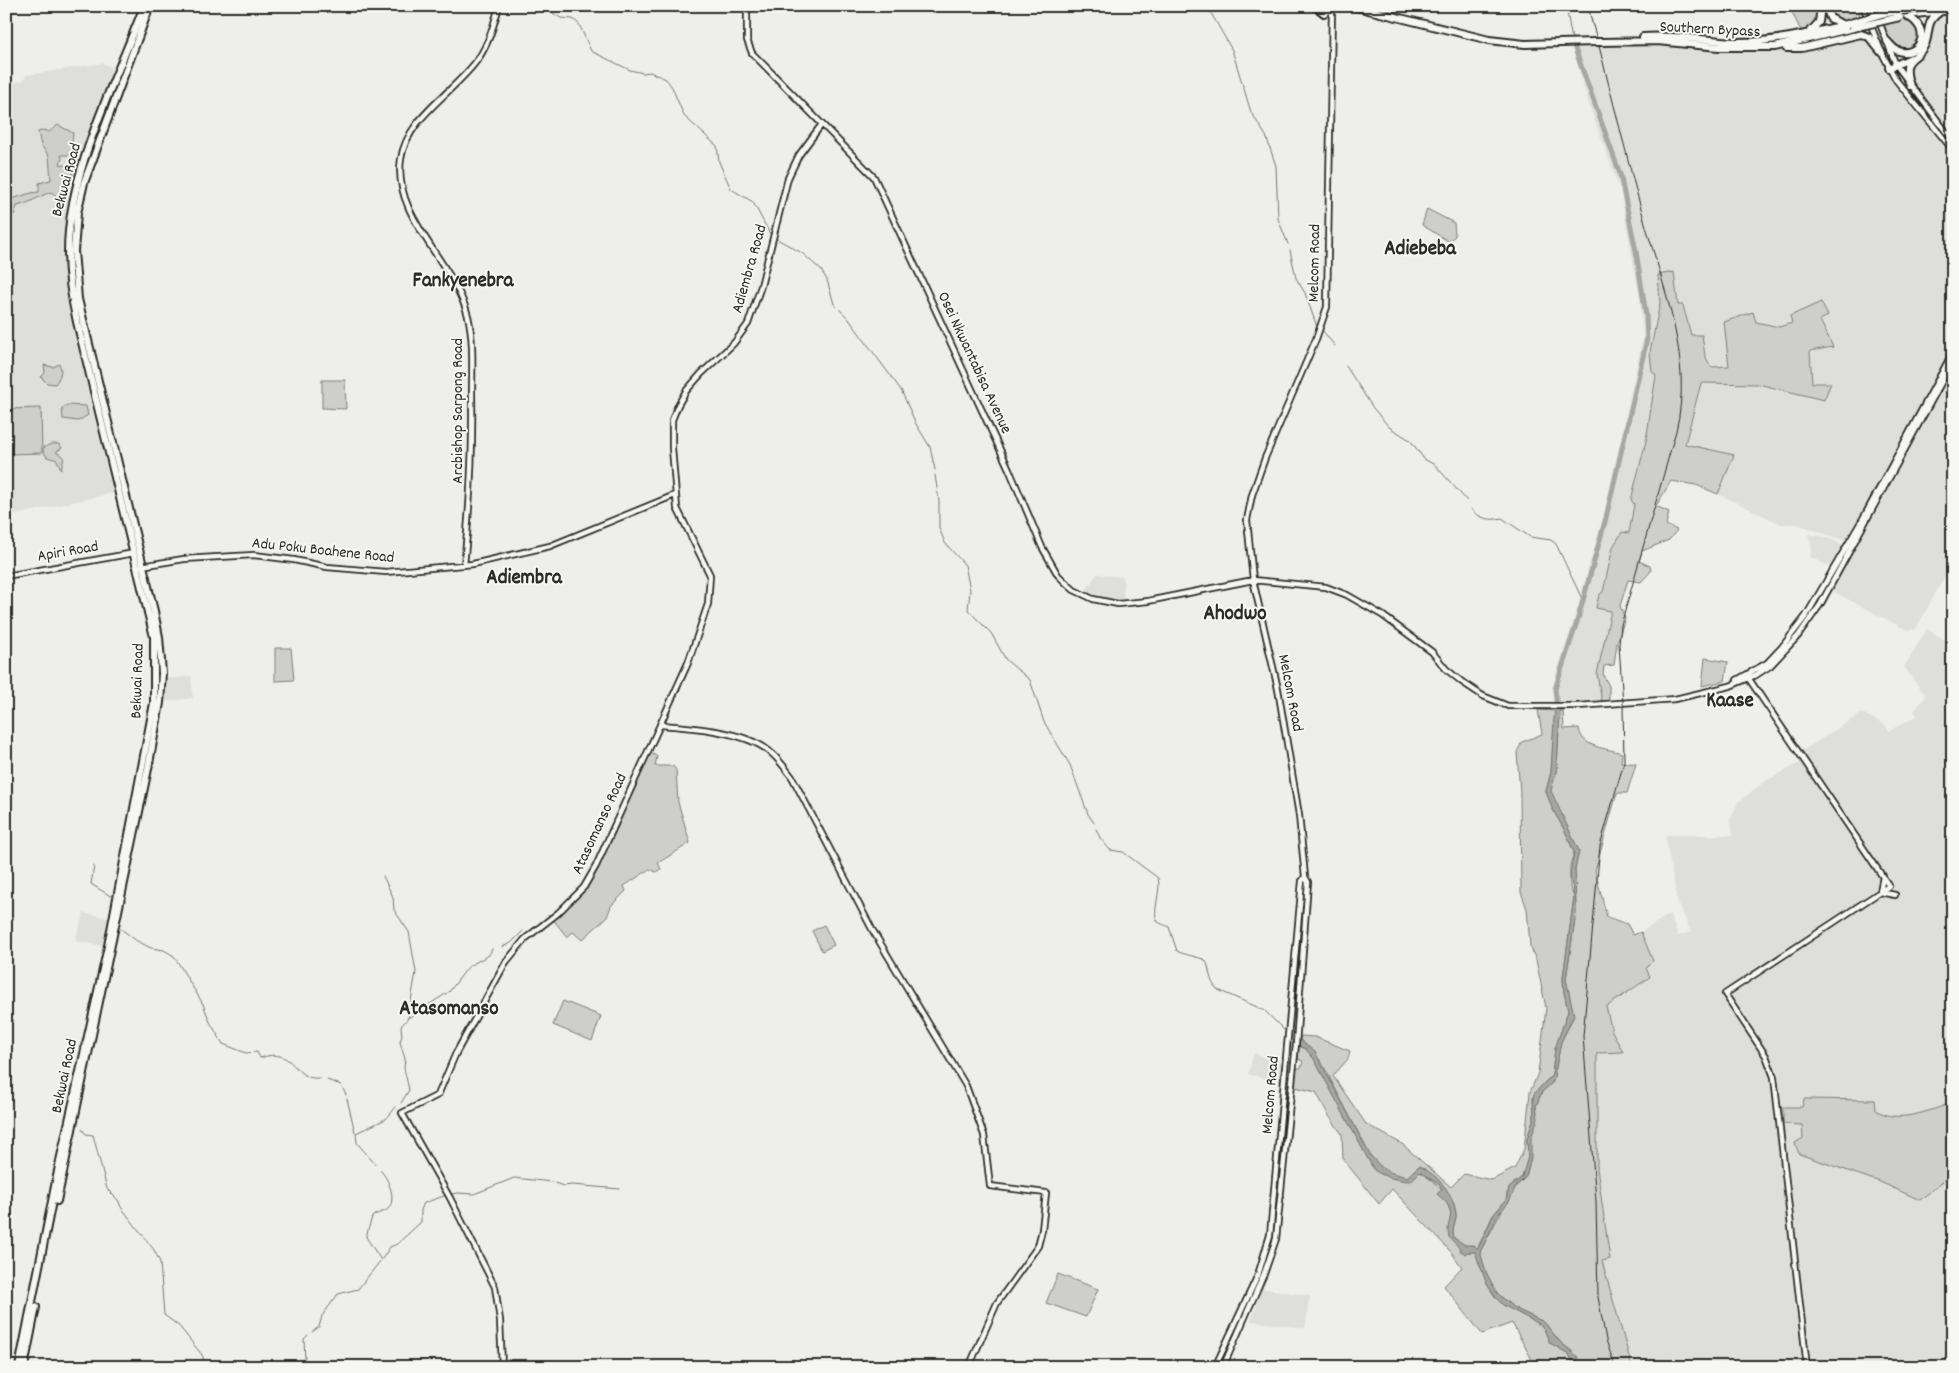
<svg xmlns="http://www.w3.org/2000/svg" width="1959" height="1373" font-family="Dekko,sans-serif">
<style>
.built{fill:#dededb}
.green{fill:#cececa;stroke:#7c7c7a}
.water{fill:#a6a6a3;stroke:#757573}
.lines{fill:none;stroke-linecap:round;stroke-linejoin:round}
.stream{stroke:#757573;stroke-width:1}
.river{stroke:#a6a6a3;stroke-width:5}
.secondary-casing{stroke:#2b2b2b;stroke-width:8}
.highway-casing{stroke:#2b2b2b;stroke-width:10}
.secondary{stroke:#f6f6f2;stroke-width:4.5}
.highway{stroke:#f6f6f2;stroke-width:6}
.rail{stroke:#2b2b2b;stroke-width:1}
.highway-bridge-casing{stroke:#2b2b2b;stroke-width:10;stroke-linecap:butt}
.highway-bridge{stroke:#f6f6f2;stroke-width:6}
.labels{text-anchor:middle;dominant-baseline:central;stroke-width:4;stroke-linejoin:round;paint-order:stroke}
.street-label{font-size:16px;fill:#2b2b2b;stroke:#f6f6f2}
.district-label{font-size:21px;font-weight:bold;fill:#2b2b2b;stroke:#f6f6f2}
</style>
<rect width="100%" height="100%" fill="#eeeeea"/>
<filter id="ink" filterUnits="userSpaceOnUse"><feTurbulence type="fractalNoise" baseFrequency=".02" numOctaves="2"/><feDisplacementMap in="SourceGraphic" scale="10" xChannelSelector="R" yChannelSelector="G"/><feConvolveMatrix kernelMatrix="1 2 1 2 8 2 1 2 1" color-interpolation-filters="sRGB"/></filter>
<g filter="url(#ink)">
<path class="built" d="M1943 12H1953V561L1916 629 1910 630 1903 628 1832 591 1857 545 1797 524H1781L1718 494 1733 455 1685 444 1701 383 1758 384 1824 400 1830 383H1812L1810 351 1833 347 1790 316 1792 323 1779 327 1756 322 1729 366 1711 367 1705 356 1702 335H1691L1684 305H1678L1674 273 1658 275 1660 303 1650 352 1656 375 1646 441 1631 499 1634 504 1629 533 1613 547 1603 592 1596 608 1611 610 1597 674 1602 702 1553 705 1555 678 1576 613 1605 510 1643 337 1640 299 1620 190 1588 102 1571 44 1648 42 1728 51H1805L1838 37 1861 36 1875 47 1895 87 1903 95 1916 87 1909 77V67L1935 19Z
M103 63 114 69 93 121 69 200 64 229V264L66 288 75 338 113 493 6 517V84L22 81 27 75Z
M1808 534 1825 537 1846 546 1833 568 1810 557 1812 548Z
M1097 574 1123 577 1124 603 1099 599 1084 593Z
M1927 629 1953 645V1367H1632L1602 1261 1610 1258 1597 1168V1053L1623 1052 1612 1031 1606 1007 1650 977 1646 967 1653 961 1641 932 1670 914 1678 936 1691 932 1677 900 1665 835H1733L1730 820 1738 802 1764 782 1807 759 1802 751 1862 713 1885 725 1889 731 1917 716 1914 711 1926 696 1904 667Z
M191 676 193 698 163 702 165 679Z
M84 913 108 918 103 946 75 941Z
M1254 1053 1283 1064 1282 1084 1248 1074Z
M1262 1288 1310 1296 1305 1328 1251 1321Z"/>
<path class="green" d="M1789 6H1819L1815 25 1805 33 1800 29Z
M1828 6H1859L1860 17C1842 22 1836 25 1828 6Z
M1903 19 1909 20 1916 24 1919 38C1905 65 1889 40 1882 24Z
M58 125 73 133 72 142 78 148 72 155H61L62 158 60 164 74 168 72 175 68 178 66 187 61 190 58 197 51 192C39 196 29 204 17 206L14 215 6 211V200C20 198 25 193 39 192V183L51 180 49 156 41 145 38 132 44 130 49 132Z
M1427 209 1454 223 1455 236 1448 241 1422 225Z
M1674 272 1678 305H1683L1691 335H1702L1705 356 1711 367 1729 366 1724 322 1753 312 1756 322 1779 327 1792 323 1790 316 1821 302 1828 316 1820 320 1833 347 1810 351 1812 383H1831L1824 400 1758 384 1701 383 1685 444 1734 455 1718 494 1696 485 1671 481 1656 506 1669 512 1666 525 1677 530 1669 540 1642 551 1639 561 1650 566 1651 571 1641 582 1628 580 1620 606 1625 618 1617 643 1614 665 1604 666 1603 675 1609 686V702H1602L1597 674 1611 611 1596 608 1599 595 1603 592 1613 547 1622 532 1629 533 1634 504 1631 500 1646 441 1656 375 1652 372 1650 352 1660 303 1658 275Z
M59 364C63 370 60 378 55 384L47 383 41 377 45 373 44 365 53 367Z
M322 380H345L346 409 322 408Z
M67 405 86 406 88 415 78 421 63 419 62 409Z
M41 408 42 453 10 454 9 409Z
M51 444H59L62 448 56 452 64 457 61 469 57 460 47 457 43 451V448Z
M275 648H291L294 680 275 681Z
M1705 658 1728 662 1725 681 1702 686Z
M1538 710 1555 711 1551 772 1546 791 1552 808 1566 833 1574 852 1570 866V887L1574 897 1563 978 1564 992 1568 1011 1555 1049 1552 1075 1534 1094 1533 1099 1534 1117 1527 1139 1528 1157 1522 1177 1514 1183 1507 1193 1506 1200 1493 1215 1477 1249 1465 1245 1454 1238C1451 1229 1456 1224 1456 1215 1455 1194 1437 1175 1419 1166L1407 1177 1385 1172 1370 1155 1321 1061 1300 1040 1301 1036 1315 1037 1350 1051 1348 1059 1333 1076 1366 1124 1402 1144 1451 1187 1464 1174 1492 1180 1515 1168 1524 1149 1530 1092 1538 1073 1546 1008 1536 960 1530 946 1527 909 1521 892 1520 793 1517 752 1522 742 1542 734Z
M1560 710H1563L1564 729 1579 728C1581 748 1606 748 1622 753L1621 762 1636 764 1627 793H1617L1595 871 1607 917 1627 924 1633 935 1641 932 1653 961 1646 968 1650 977 1606 1007 1612 1031 1623 1052 1597 1053V1168L1610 1259 1602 1261 1632 1367H1581L1572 1351 1561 1343 1544 1322 1514 1308 1497 1293 1486 1272 1480 1252C1491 1231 1502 1211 1512 1191 1516 1184 1525 1181 1527 1174 1530 1161 1528 1148 1531 1136 1534 1124 1538 1118 1536 1106L1542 1092 1553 1082 1561 1042 1573 1018 1566 979 1576 913 1575 869 1579 851 1550 791 1557 768Z
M648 752 657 756 655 766H673L676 770 678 802 690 843 658 863 661 869 656 872 650 869 624 886 626 891 611 906 607 917 582 940 573 932 567 937 552 918C604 880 624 809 648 752Z
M824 925 834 945 822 951 812 931Z
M563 1001 601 1016 592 1041 553 1025Z
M1299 1046 1306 1049 1314 1059 1374 1170 1390 1177 1411 1181 1420 1171 1442 1189 1439 1191 1442 1198 1446 1200 1452 1216 1449 1237 1458 1244 1461 1252H1475L1487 1284 1496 1298 1503 1305 1539 1324 1544 1329 1550 1343 1569 1354 1575 1367H1536L1512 1323 1482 1334 1444 1286 1462 1267 1452 1253 1392 1189 1379 1204 1343 1159 1342 1134 1329 1116 1316 1092 1295 1087 1297 1068H1301L1303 1061 1298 1059Z
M1804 1099 1875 1100 1876 1110C1898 1125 1929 1110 1953 1103V1180L1948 1177 1920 1200 1880 1182 1799 1154 1795 1143 1803 1138 1802 1125 1783 1124V1107H1802Z
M1058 1274 1098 1289 1086 1317 1046 1303Z"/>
<path class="water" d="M1560 710 1557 768 1551 791 1579 851 1575 869 1576 913 1566 979 1574 1015 1561 1042 1553 1082 1542 1092 1536 1106 1538 1118 1531 1138V1158L1526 1176 1516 1186 1509 1202 1499 1213 1480 1252 1486 1272 1497 1293 1514 1308 1544 1322 1561 1343 1578 1357 1577 1362 1581 1367H1575L1569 1354 1550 1343 1544 1329 1539 1324 1503 1305 1496 1298 1487 1284 1475 1252H1468L1465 1254 1449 1237C1444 1218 1462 1214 1437 1194L1442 1189 1440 1185 1420 1172 1411 1181C1399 1181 1384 1177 1374 1170L1314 1059 1306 1049 1299 1046 1300 1040 1315 1052 1370 1155C1385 1172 1385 1171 1407 1177L1419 1166C1438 1175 1454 1194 1456 1215 1456 1224 1451 1229 1454 1238L1465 1245H1473L1478 1249 1493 1216 1506 1200 1509 1188 1522 1177 1528 1157 1527 1139 1534 1117 1533 1099 1534 1094 1552 1075 1555 1049 1568 1011 1564 992 1563 978 1574 897 1570 875 1574 852 1566 833 1552 808 1546 791 1551 772 1554 718 1555 711Z"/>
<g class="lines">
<path class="stream" d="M547 6 554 14 561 18 573 19 579 24 591 51 630 70 643 73 650 72 666 79 672 87 684 116 717 146 719 162 731 189 753 202 770 234
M1207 6 1232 50 1251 112 1266 136 1276 166 1278 219 1288 244
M1566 6 1572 40
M777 239 802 253 821 270 827 280 834 304 848 318 901 390 916 424 930 447 935 470
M1290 250 1296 278 1305 293 1317 327
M1322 330 1335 346
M1346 366 1373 408 1389 427 1410 440 1424 459 1435 465 1468 502
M935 475 939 501V528L945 543 965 565 970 590 968 610 991 633 1006 660 1030 680 1044 722 1070 765 1088 814 1094 823
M1471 509C1480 519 1490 521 1502 518L1530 537 1551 540 1556 544 1583 601
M1096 829 1100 838 1110 850 1123 852 1158 878C1162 890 1151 914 1158 922 1161 924 1166 925 1169 927L1177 951C1184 955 1200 957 1205 960 1211 967 1207 980 1218 990L1264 1010 1284 1030
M94 866 91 884 112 897
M383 876 393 897 394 910 409 932 416 972 408 1018 401 1026 402 1036 400 1042 405 1059 404 1068 409 1090 401 1103
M121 929 137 941 151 948 164 950 174 956 203 1004 210 1022 223 1044 246 1053 257 1052 260 1058C296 1045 292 1082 320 1078
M502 947 511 943 523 931
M469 966 489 955 492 949
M449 992 468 967
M408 1018 447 993
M327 1080 341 1085 346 1095
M347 1099 355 1132
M82 1129 86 1134 93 1135 107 1189 118 1200 121 1207 154 1250 160 1262 164 1315 179 1326 202 1355 207 1367
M376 1165 357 1143 356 1133 386 1119 396 1107
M452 1194 458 1193 474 1194 514 1178 552 1182 563 1186 572 1185 620 1189
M382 1259 390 1247 397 1244 421 1222V1210L424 1203 444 1196
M312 1332 319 1327 322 1316 338 1294 358 1289 381 1260 366 1237 372 1217C377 1212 385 1213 389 1208 397 1197 387 1176 379 1169
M282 1367 292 1361 305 1360 304 1339 308 1335"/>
<path class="river" d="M1558 717 1555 689 1577 622 1606 518 1647 339 1646 315 1636 251 1620 174 1573 43"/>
<g class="secondary-casing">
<path id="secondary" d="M747 6V40L752 53 874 177 1009 469 1042 547 1058 575 1065 582 1074 590 1093 599 1118 604 1148 601 1253 580 1326 587 1347 595 1382 615 1432 652 1446 669 1462 682 1483 696 1508 706H1578L1675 699 1730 686 1756 675 1770 666 1798 636 1820 605 1953 361
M1863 6 1882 53 1896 80 1953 150
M1873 6 1896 65 1953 141
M464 565C470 508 473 452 472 395 472 369 474 341 468 316 454 262 392 217 401 159 407 117 455 92 478 59 489 43 494 24 499 6
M141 566 184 559 254 555 294 560 327 567 386 572 473 564 550 546 675 495
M6 576 134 553
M1747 676 1889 886 1725 994 1766 1056 1774 1077 1807 1367
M1737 680 1767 663 1782 647 1806 616 1865 515 1953 352
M660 725C691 727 744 731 769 751 778 758 785 768 792 777L873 931 966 1086 984 1135 990 1186 1046 1193 1042 1230 1038 1246 997 1303 969 1367
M1883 876 1880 892 1895 895
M502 1367 500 1320 495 1287 450 1198 402 1113 438 1095 456 1053 506 962 525 939 558 913 584 887 596 866 688 663 708 604 710 575 677 508 672 448V420L678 405 686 391 701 374 734 343 748 324 761 286 788 178 799 155 822 124
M652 1367H709
M1215 1367 1258 1275 1270 1235 1302 881 1305 877 1299 815 1278 689 1253 580 1247 520 1252 495 1265 458 1316 339 1327 307 1332 9
M1223 1367 1264 1274 1276 1239 1296 1044 1308 882 1305 877"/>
</g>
<g class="highway-casing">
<path id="highway" d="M1315 6 1324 13 1334 6
M1352 6 1489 40 1525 44 1595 42
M1826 6 1830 18 1843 25
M1881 6H1904
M1906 15 1953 10
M1809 33 1819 22 1821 6
M1643 37C1675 34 1707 41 1738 42 1777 42 1810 33 1847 24
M1887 41C1891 45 1894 50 1899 51 1918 58 1935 30 1906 15
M1602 42 1657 41 1719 47H1775L1853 28
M1786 48H1802L1861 34 1869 37 1882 53
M1889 68 1911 58
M1910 86C1899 53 1919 63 1926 42 1930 28 1926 21 1941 11
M57 1201 148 769 160 703 162 673 159 637 154 611 78 299 74 251 77 213 84 183 150 6
M19 1367 60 1161 107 951 154 703V637L77 322C70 292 66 262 69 231 75 159 118 75 144 6
M24 1367 36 1307"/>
</g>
<use href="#secondary" class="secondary"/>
<use href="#highway" class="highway"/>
<path class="rail" d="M1589 6C1590 22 1597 35 1600 50 1614 106 1628 161 1643 216 1662 285 1694 359 1676 431L1621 625 1619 645 1623 704 1624 762 1600 846 1583 1036 1596 1201 1598 1297 1606 1340 1615 1367"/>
<g class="highway-bridge-casing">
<path id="highway-bridge" d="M1847 24 1881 14 1933 6
M1853 28 1900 17
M1595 42H1602"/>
</g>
<use href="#highway-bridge" class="highway-bridge"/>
</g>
</g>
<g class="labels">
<g class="street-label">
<text transform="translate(1710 30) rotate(3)">Southern Bypass</text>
<text transform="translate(67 180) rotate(-75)">Bekwai Road</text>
<text transform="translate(1315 263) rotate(-89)">Melcom Road</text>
<text transform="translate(750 269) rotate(-74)">Adiembra Road</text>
<text transform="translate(974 363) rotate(65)">Osei Nkwantabisa Avenue</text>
<text transform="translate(458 411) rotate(-90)">Arcbishop Sarpong Road</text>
<text transform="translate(323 551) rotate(6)">Adu Poku Boahene Road</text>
<text transform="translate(68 552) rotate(-10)">Apiri Road</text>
<text transform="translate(138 681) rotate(-88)">Bekwai Road</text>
<text transform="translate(1290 693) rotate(79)">Melcom Road</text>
<text transform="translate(600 824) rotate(-65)">Atasomanso Road</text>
<text transform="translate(65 1076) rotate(-78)">Bekwai Road</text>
<text transform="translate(1271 1095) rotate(-85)">Melcom Road</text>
</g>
<g class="district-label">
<text x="1420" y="250">Adiebeba</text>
<text x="463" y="282">Fankyenebra</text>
<text x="524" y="579">Adiembra</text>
<text x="1235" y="615">Ahodwo</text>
<text x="1730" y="702">Kaase</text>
<text x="449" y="1010">Atasomanso</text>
</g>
</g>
<rect width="1959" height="1373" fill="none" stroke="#f6f6f2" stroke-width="25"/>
<rect x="12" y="12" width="1934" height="1348" fill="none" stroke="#2b2b2b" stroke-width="2" filter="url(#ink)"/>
</svg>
